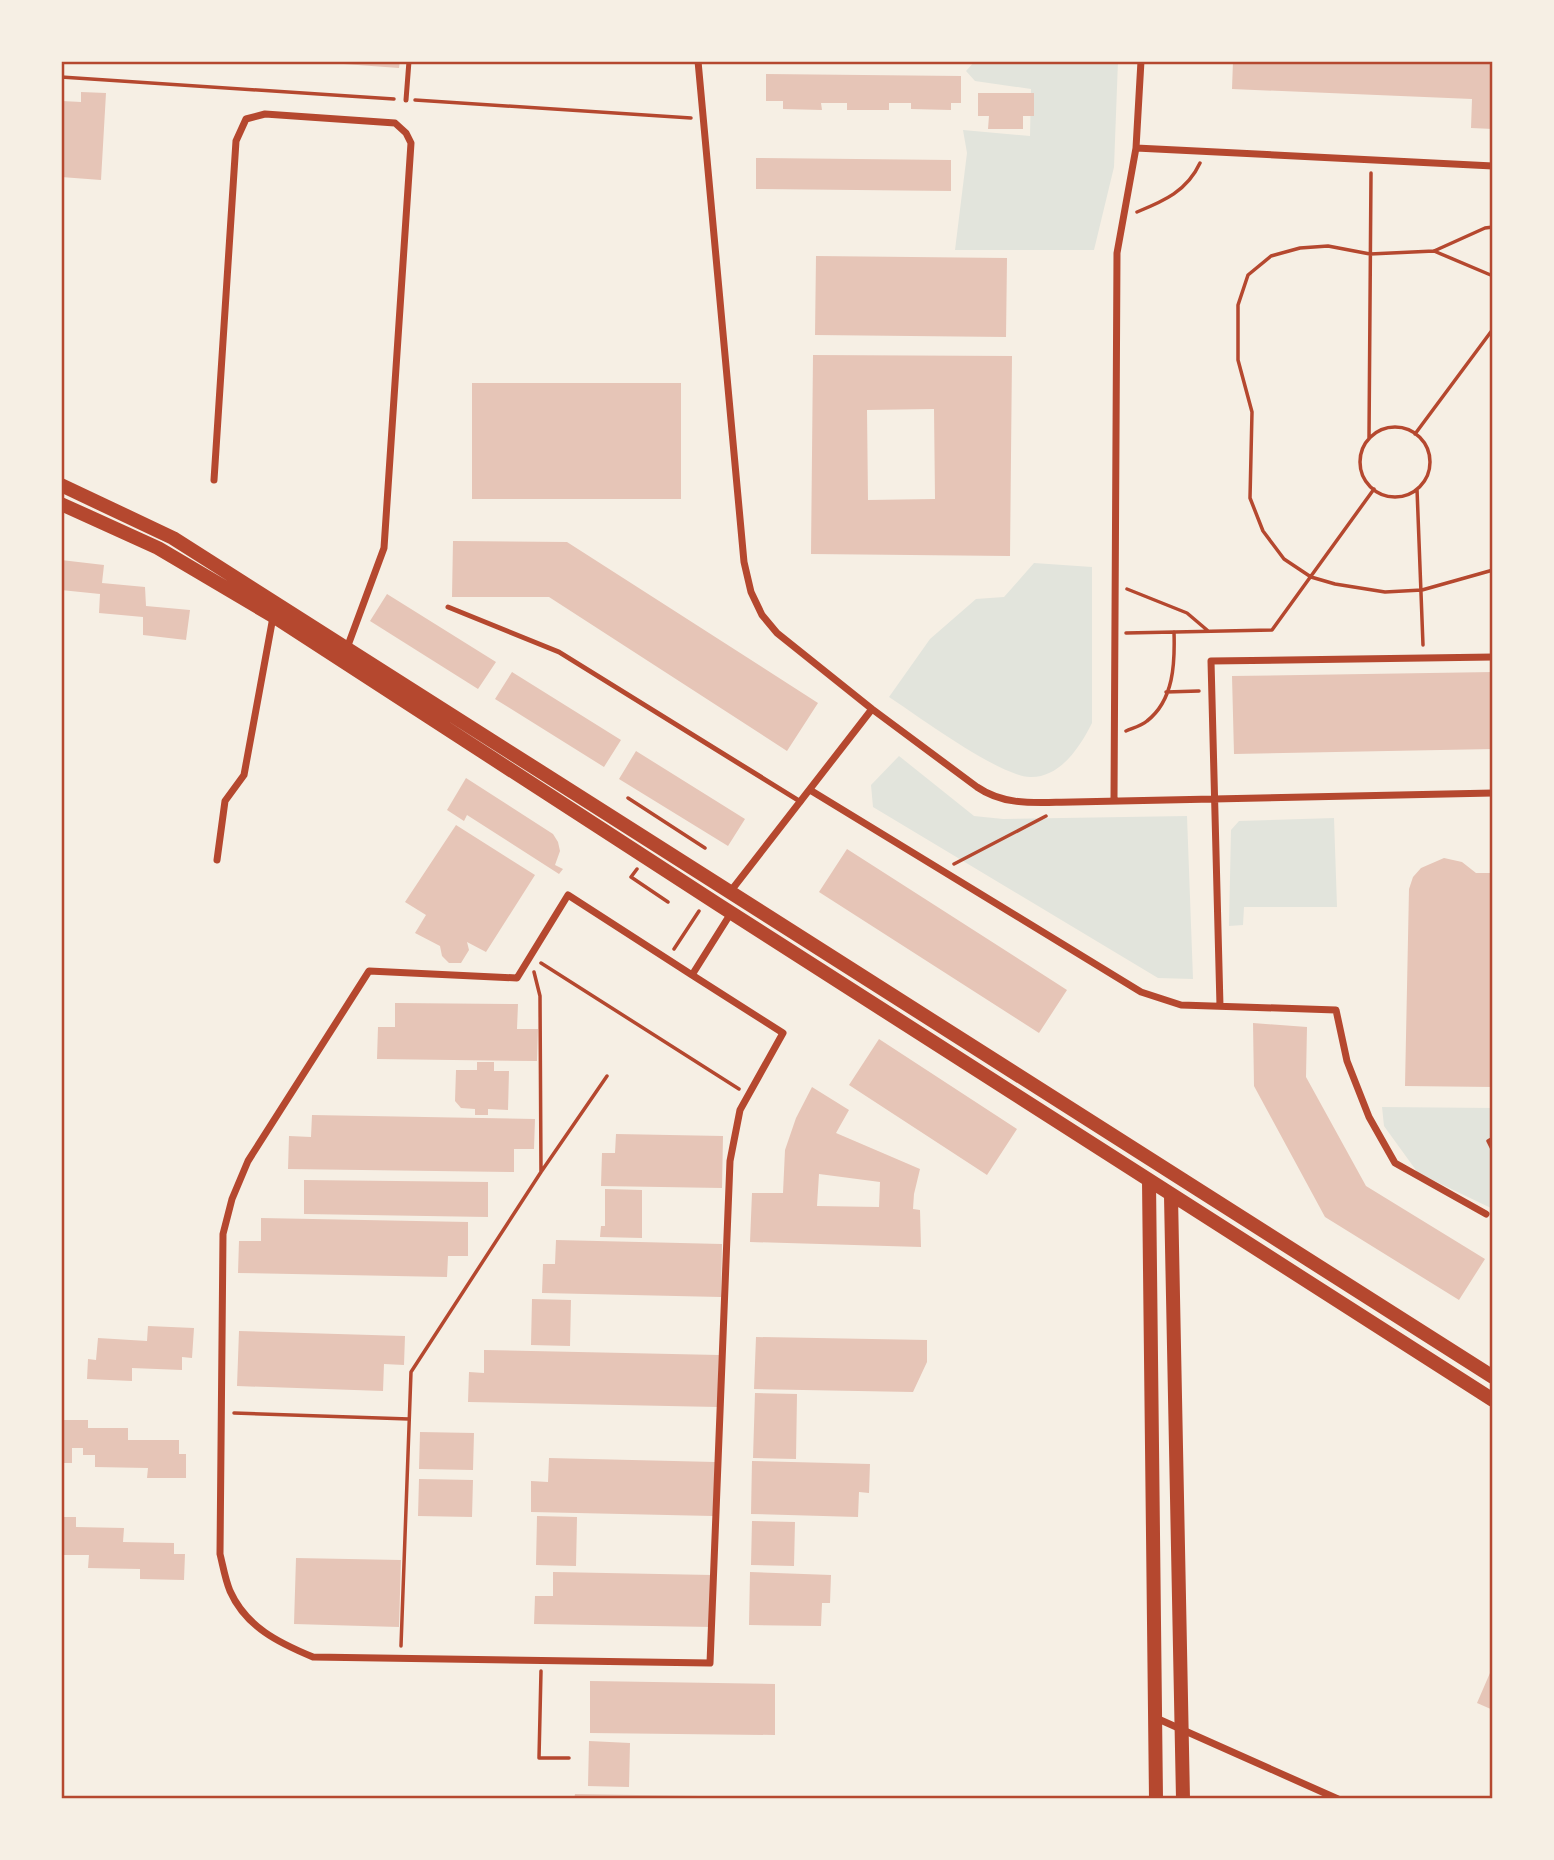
<svg xmlns="http://www.w3.org/2000/svg" width="1554" height="1860" font-family="Commissioner,sans-serif">
<style>
.green{fill:#e2e4dc}
.building{fill:#e6c5b7;fill-rule:evenodd}
.lines{fill:none;stroke-linecap:round;stroke-linejoin:round}
.path{stroke:#b5482f;stroke-width:3.5}
.service{stroke:#b5482f;stroke-width:5}
.minor{stroke:#b5482f;stroke-width:7}
.secondary{stroke:#b5482f;stroke-width:14}
.neatline{fill:none;stroke:#b5482f;stroke-width:2.5}
</style>
<rect width="100%" height="100%" fill="#f6efe4"/>
<path class="green" d="M975 61H1118L1114 167 1094 250H955L967 153 963 130 1030 136 1031 89 975 81 966 71Z
M1034 563 1092 567V723C1080 747 1060 778 1030 777 999 776 918 716 889 697L930 639 976 599 1004 597Z
M899 756 974 816 1003 819 1187 816 1193 979 1158 978 873 807 871 785Z
M1334 818 1337 907H1244L1243 925 1229 926 1231 830 1239 821Z
M1382 1107 1493 1108V1209L1418 1173 1384 1126Z"/>
<path class="building" d="M330 61H400L399 68 330 63Z
M1233 61H1493V129L1471 128 1472 99 1232 89Z
M766 74 961 76V103H951V110L911 109V103H889V110H847V103H821L822 110 783 109V101H766Z
M81 92 106 93 101 180 61 177 62 101 81 102Z
M978 93H1034V116H1023V129H988L989 116H978Z
M756 158 951 160V191L756 189Z
M816 256 1007 258 1006 337 815 335Z
M813 355 1012 356 1010 556 811 554ZM934 409 935 499 868 500 867 410Z
M472 383H681V499H472Z
M453 541 567 542 818 703 787 751 549 597H452Z
M61 560 104 565 102 583 145 587 146 606 190 610 186 640 143 635V617L99 613 100 594 61 590Z
M387 594 496 662 478 689 370 621Z
M512 672 621 740 604 767 495 699Z
M1493 672V749L1234 754 1232 676Z
M636 751 745 819 728 846 619 779Z
M466 778 553 834 558 842 560 851 555 865 563 869 559 874 467 815 464 821 447 810Z
M456 825 535 875 486 952 467 942 469 950 461 963H449L442 956 440 946 415 933 426 915 405 902Z
M847 849 1067 990 1039 1033 819 892Z
M1444 858 1462 862 1476 873H1493V1087L1405 1086 1409 889 1413 877 1421 868Z
M395 1003 518 1004 517 1029H538L537 1061 377 1059 378 1027H395Z
M1253 1023 1307 1027 1306 1077 1366 1186 1485 1259 1459 1300 1325 1217 1254 1086Z
M879 1039 1017 1129 987 1175 849 1085Z
M477 1062H494V1071H509L508 1110 488 1109V1115H475V1109L461 1108 455 1101 456 1070H477Z
M812 1087 849 1110 836 1133 920 1169 914 1194 913 1209 920 1210 921 1247 750 1242 752 1193H783L785 1150 796 1118ZM819 1174 880 1182 879 1207 817 1206Z
M312 1115 535 1119 534 1149H514V1172L288 1169 289 1136 311 1137Z
M616 1134 723 1136 722 1188 601 1186 602 1153H615Z
M304 1180 488 1182V1217L304 1214Z
M605 1189 642 1190V1238L600 1237 601 1226H605Z
M261 1218 468 1222V1256H448L447 1277 238 1273 239 1241H261Z
M556 1240 722 1244 721 1297 542 1293 543 1264H555Z
M532 1299 571 1300 570 1346 531 1345Z
M148 1326 194 1328 192 1358 182 1357V1370L132 1368V1381L87 1379 88 1359 96 1360 98 1338 147 1341Z
M239 1331 405 1336 404 1365 384 1364 383 1391 237 1386Z
M756 1337 927 1340V1362L913 1392 754 1389Z
M484 1350 719 1355 718 1407 468 1402 469 1372 484 1373Z
M755 1393 797 1394 796 1459 753 1458Z
M61 1420H88V1428H128V1440H179V1454H186V1478H147L148 1468 95 1467V1455H83V1448H72V1463H61Z
M420 1432 474 1433 473 1470 419 1469Z
M549 1458 715 1462 713 1516 531 1512V1481L548 1482Z
M752 1461 870 1464 869 1493 859 1492 858 1517 751 1514Z
M419 1479 473 1480 472 1517 418 1516Z
M537 1516 577 1517 576 1566 536 1565Z
M61 1517H76V1527L124 1528 123 1542 174 1543V1554H185L184 1580 140 1579V1569L88 1568 89 1555H61Z
M752 1521 795 1522 794 1566 751 1565Z
M296 1558 401 1560 399 1627 294 1624Z
M553 1572 712 1575V1627L534 1624 535 1596H553Z
M750 1572 831 1575 830 1603H822L821 1626 749 1625Z
M1493 1666V1710L1477 1703Z
M590 1681 775 1684V1735L590 1733Z
M589 1741 630 1743 629 1787 588 1786Z
M575 1794 699 1796V1799H574Z"/>
<g class="lines">
<path class="path" d="M61 77 394 99
M415 100 691 118
M1137 212C1164 201 1187 191 1200 163
M1493 227 1485 228 1434 251 1370 254 1328 246 1300 248 1271 256 1248 275 1238 305V360L1252 412 1250 498 1263 531 1284 559 1311 577 1335 584 1385 592 1422 590 1493 570
M1434 251 1493 276
M1360 462a35 35 0 1 1 70 0a35 35 0 1 1-70 0Z
M1415 434 1493 329
M1369 438 1371 173
M1417 489 1423 645
M1127 589 1187 613 1207 630
M1126 633 1272 630 1374 489
M1166 692 1199 691
M1126 731C1133 728 1141 726 1147 721 1174 700 1175 663 1174 632
M628 798 705 848
M954 864 1046 816
M637 869 631 877 668 902
M674 949 699 911
M541 963 739 1089
M1493 1138 1488 1141 1493 1151
M541 1172 607 1076
M234 1413 409 1419
M401 1646 411 1372 541 1172 540 996 534 972
M541 1671 539 1758H569"/>
<path class="service" d="M406 100 409 61
M448 607 559 652 801 802"/>
<path class="minor" d="M698 61 744 562 751 592 762 615 777 633 872 709 977 787C1006 807 1039 802 1073 802L1493 793
M1136 148 1493 166
M214 480 236 141 246 119 265 114 395 123 406 133 411 143 384 548 347 648
M810 790 1141 992 1181 1005 1336 1010 1347 1061 1369 1117 1395 1163 1486 1214
M1114 800 1117 253 1136 148 1141 61
M217 860 225 801 244 775 273 617
M730 892 872 709
M692 975 783 1033 740 1110 730 1161 710 1663 313 1657C279 1643 246 1627 230 1591 225 1579 223 1566 220 1554L223 1234 232 1199 248 1161 369 971 517 978 568 895 692 975 731 913
M1220 1006 1211 661 1493 657
M1156 1718 1338 1799"/>
<path class="secondary" d="M61 485 173 538 1493 1377
M61 504 158 548 273 616 719 905 1493 1400
M1149 1181 1156 1799
M1171 1196 1183 1799"/>
</g>
<rect width="1554" height="1860" fill="none" stroke="#f6efe4" stroke-width="126"/>
<rect x="63" y="63" width="1428" height="1734" class="neatline"/>
</svg>
